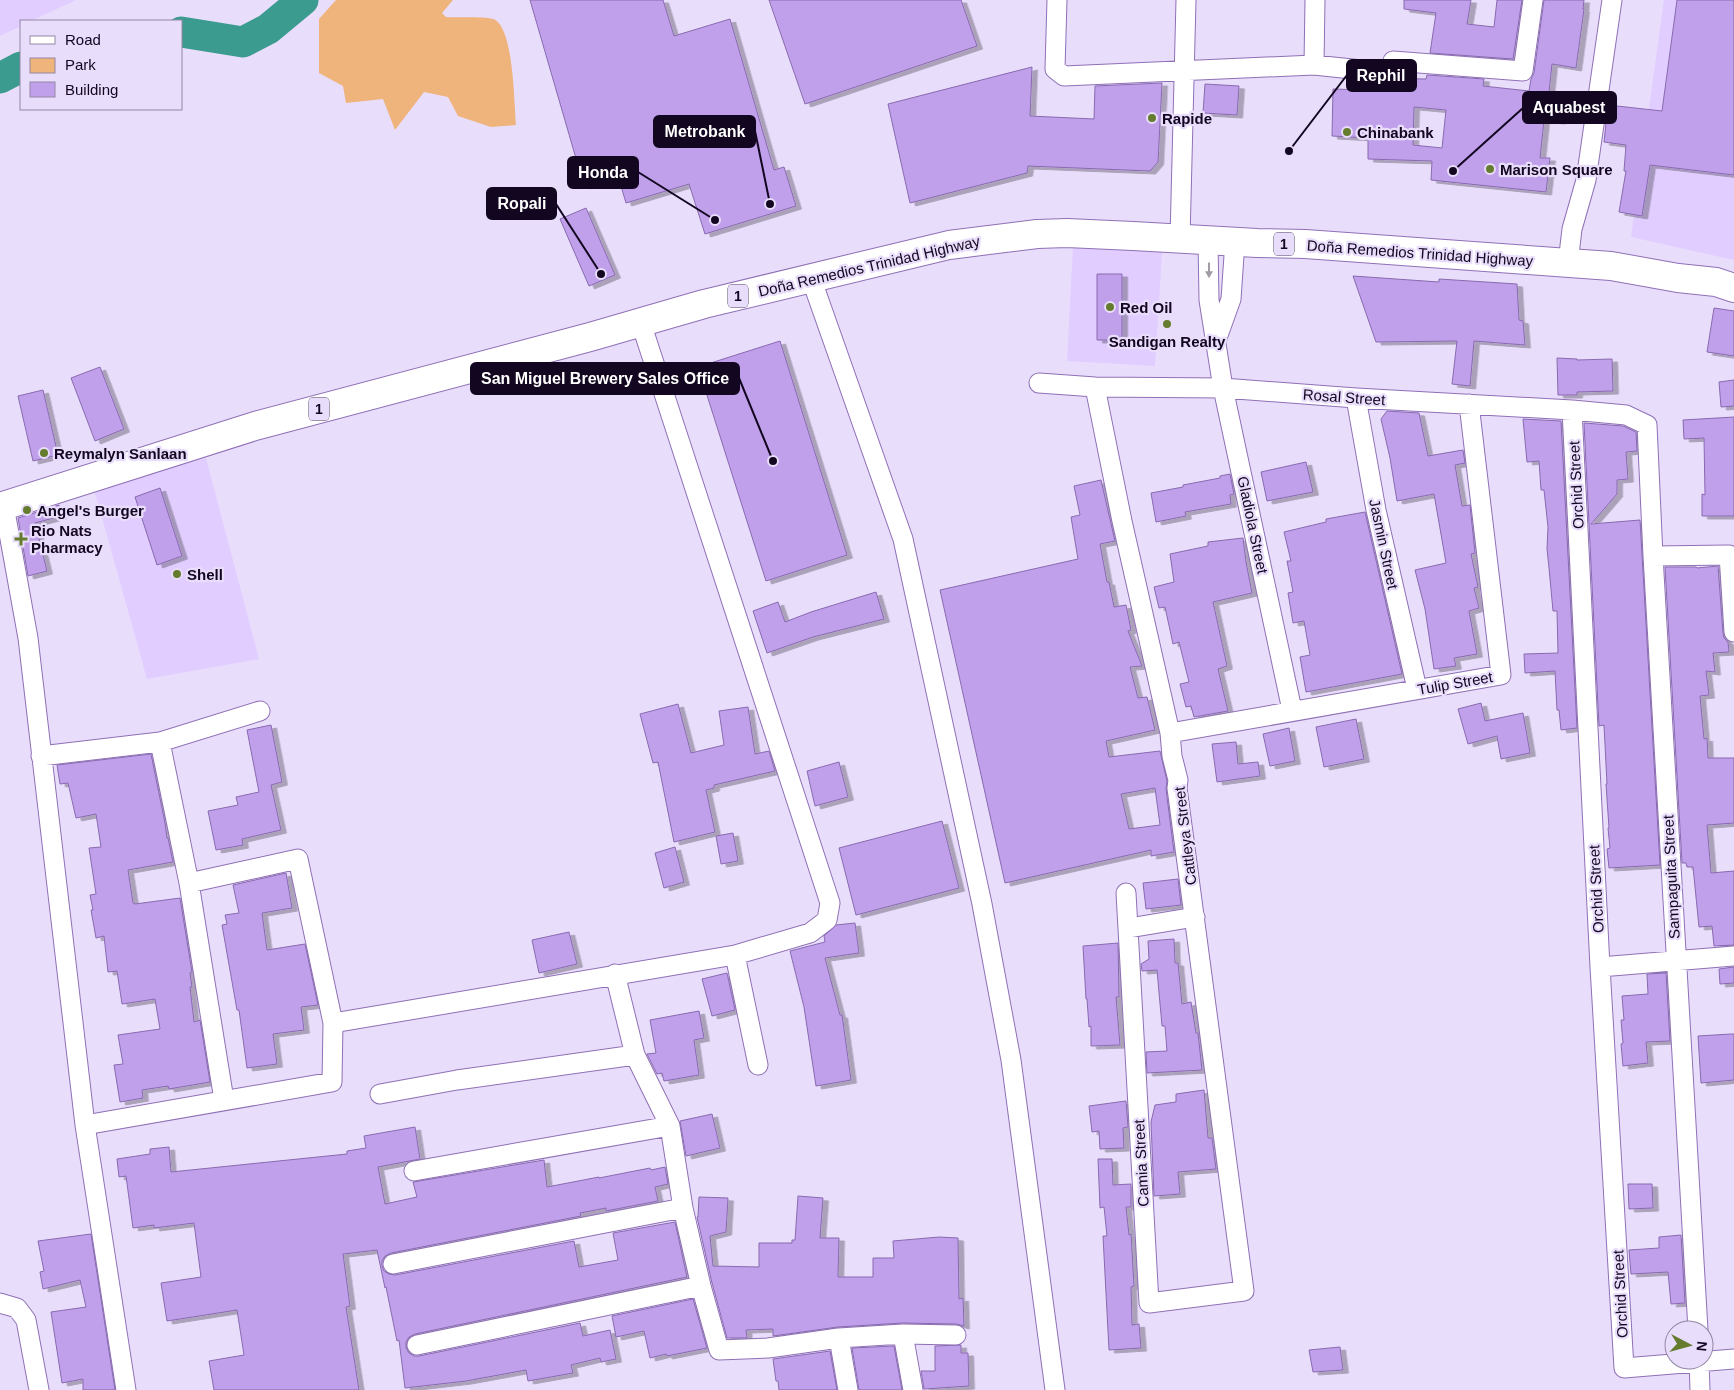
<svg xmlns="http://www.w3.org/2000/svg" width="1734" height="1390" font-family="Helvetica,sans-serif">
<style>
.built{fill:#e1cdff}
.green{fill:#efb37c}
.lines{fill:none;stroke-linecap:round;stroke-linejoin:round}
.river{stroke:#3b9b8e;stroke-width:31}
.building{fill:#c0a0ea;stroke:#886aaf;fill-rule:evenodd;filter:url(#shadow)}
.minor-casing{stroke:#8f70b6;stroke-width:21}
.trunk-casing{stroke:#8f70b6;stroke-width:30}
.minor{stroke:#fff;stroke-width:19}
.trunk{stroke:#fff;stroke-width:28}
.oneway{fill:#a19ba6}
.poi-dot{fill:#657b2d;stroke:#e9ddfc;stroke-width:2}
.labels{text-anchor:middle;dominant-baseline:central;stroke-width:4.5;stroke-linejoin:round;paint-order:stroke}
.shield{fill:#e9ddfc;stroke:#534662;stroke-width:1}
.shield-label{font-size:14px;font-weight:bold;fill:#130620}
.poi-label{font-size:15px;font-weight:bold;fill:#130620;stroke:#e9ddfc;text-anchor:start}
.street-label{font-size:15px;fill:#130620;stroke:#e9ddfc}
.leader{fill:none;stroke:#130620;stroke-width:2}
.callout-dot{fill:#130620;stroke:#e9ddfc;stroke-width:2}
.callout{fill:#130620;stroke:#130620;stroke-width:2}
.callout-label{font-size:16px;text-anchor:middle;font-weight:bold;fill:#fff}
</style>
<defs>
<filter id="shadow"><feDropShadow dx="5.5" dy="3" stdDeviation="0" flood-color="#0004"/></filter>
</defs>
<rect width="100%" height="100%" fill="#e9ddfc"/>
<path class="built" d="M0 0H76L31 21H21V26L0 36Z
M1664 0H1734V260L1631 237Z
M1073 247 1162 252 1155 366 1067 361Z
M206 458 259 659 147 679 94 489Z"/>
<path class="green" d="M336 0H453L442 13 446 17C459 18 481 16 493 19 514 25 514 105 516 125L491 127 458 116 448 97 424 92 395 130 383 99 346 103 343 86 319 73V19Z"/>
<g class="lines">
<path class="river" d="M181 32 243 42 268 29 303 0
M0 78 21 67"/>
</g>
<path class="building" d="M530 0H663L674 36 730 19 774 170 784 167 796 206 705 234 689 184 626 203 618 176 584 186Z
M769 0H961L977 46 805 104Z
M1404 0H1471L1467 24 1494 27 1497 0H1522L1513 59 1430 53 1436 13 1404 9Z
M1544 0H1584L1583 9H1584L1576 68 1552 64 1549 92 1562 94 1560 121 1544 120 1540 158H1550L1546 192 1431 180 1432 161 1368 159V138L1332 136 1333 89 1365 90V82L1375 81 1380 78 1426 79 1427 75 1484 79 1483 86 1529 91 1531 79 1534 73ZM1414 107 1446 110 1442 148 1413 145Z
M1677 0H1734V175L1650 165 1642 216 1619 212 1626 171H1624L1626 145 1604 142 1608 105 1662 111Z
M1032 67 1030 116 1094 119 1095 86 1162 83 1158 162 1150 171 1028 166 1027 173 910 203 888 104Z
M1205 84 1239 86 1237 115 1203 113Z
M586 208 615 275 589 286 560 219Z
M1097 274H1122V340H1097Z
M1353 276 1439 282V279L1517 284 1519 320 1523 321 1525 345 1474 341 1470 386 1452 384 1457 341 1376 342Z
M1714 308 1734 311V356L1707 352Z
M780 341 847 555 766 581 698 367Z
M1557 358 1577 359V360L1612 359 1613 391 1577 392V395H1558Z
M100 367 124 429 95 441 71 378Z
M1734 380V406L1721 407 1719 382Z
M43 390 58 455 33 461 18 396Z
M1387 411 1419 413 1428 456 1463 450 1465 463 1455 465 1462 506 1470 505 1475 553 1471 554 1478 587 1474 588 1479 608 1469 611 1477 654 1454 658 1456 666 1434 669 1425 609 1415 570 1446 563 1434 494 1397 501 1390 458 1381 419Z
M1734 417V516H1702V494L1705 495 1704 438 1684 439 1683 420Z
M1523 419 1561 421 1577 728 1561 730 1559 710H1557L1555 671 1525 673 1524 654 1558 653 1557 611H1553L1549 568 1547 549 1548 527 1544 490H1541L1539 461 1527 462Z
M1584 423 1623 426 1636 432 1637 451 1626 452 1628 479 1617 480V494L1591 524 1640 520 1660 865 1609 868 1607 849 1610 848 1608 828H1609L1606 784H1607L1604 725 1599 726Z
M1306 462 1313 492 1267 501 1261 472Z
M1230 474 1234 494 1230 495 1231 504 1185 512 1186 516 1156 522 1151 493 1183 487V485L1220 478V476Z
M1101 480 1115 541 1100 544 1107 582H1109L1114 607 1126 605 1131 630 1128 631 1142 666 1130 667 1138 698 1147 697 1155 730 1106 741 1109 757 1160 751 1167 781 1166 789 1174 852 1151 856V850L1005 883 940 590 1078 559 1071 517 1080 515 1074 486ZM1155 788 1160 825 1129 829 1121 794Z
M160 488 182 556 157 565 135 497Z
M59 505 61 516 35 523 47 571 28 576 18 518Z
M1365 512 1402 674 1306 692 1300 657 1310 655 1304 621 1293 623 1288 593 1293 592 1287 561H1291L1284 532 1326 522V519Z
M1243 538 1246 562 1252 593 1213 602 1227 666 1218 669 1228 711 1194 717 1191 706 1186 707 1180 684 1189 682 1179 642 1173 644 1165 607 1159 608 1154 587 1174 582 1170 554 1208 546V542Z
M1718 566 1723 633 1724 638 1728 642 1729 652 1713 653 1715 672 1706 671 1709 695 1700 696 1704 739 1707 738 1708 758H1734V823L1707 825 1711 873 1734 871V945L1714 946 1712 926 1699 927 1693 867H1687L1686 863H1682L1665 567H1696L1697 568Z
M876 592 884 619 813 637 767 653 753 611 778 602 785 622 811 612Z
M1481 703 1485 721 1523 713 1530 753 1501 759 1497 736 1468 744 1458 709Z
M678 704 691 753 724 745 719 711 748 707 755 754 769 751 775 771 714 785V788L706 790 715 832 674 842 658 762 653 763 640 714Z
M1356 719 1364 759 1324 767 1316 727Z
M271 725 282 782 271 785 281 830 242 839 243 845 216 850 208 811 238 805 236 797 259 792 247 730Z
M1289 728 1295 761 1270 766 1263 734Z
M1236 742 1238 764 1258 762 1260 776 1217 782 1212 744Z
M151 754 165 823 167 838H168L173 862 128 870 133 903 135 904 180 898 192 972 190 973 192 987H190L194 1022 200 1020 210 1082 169 1089 168 1086 142 1090 143 1098 120 1102 114 1065 123 1064 118 1035 160 1029 155 999 122 1004 117 971 108 972 104 936 96 938 91 910H93L90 895 96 894 89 848 101 847 96 814 76 818 68 783 60 784 57 765Z
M839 762 848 797 815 806 807 771Z
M942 821 959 888 856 915 839 848Z
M733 833 738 861 721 864 716 836Z
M675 847 684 882 664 888 655 853Z
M286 873 292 908 262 913 267 950 305 944 318 1005 301 1007 304 1030 273 1034 277 1064 247 1068 239 1010H237L222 925 227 924 225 915 239 913 233 885Z
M1178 879 1181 905 1146 909 1143 883Z
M855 923 859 953 825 958 840 1015H842L851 1080 816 1086 804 1007 790 951 825 942 824 936 836 925Z
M569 932 577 964 539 973 532 940Z
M1174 939 1175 963H1178L1182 1004 1191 1002 1196 1033H1198L1202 1070 1147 1073 1146 1052 1167 1051 1165 1026H1162L1157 970 1142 971 1141 964 1149 959 1148 941Z
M1118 943 1119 997H1116L1120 1045 1091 1046V1026L1089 1027 1087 999H1086L1083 946Z
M1734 967V983L1720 984 1719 969Z
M727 973 735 1010 712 1016 702 979Z
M1666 973 1670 1041 1646 1042 1648 1063 1623 1066 1621 1044 1623 1043 1621 1020H1624L1622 996 1648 994 1647 974Z
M699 1011 704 1038 694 1040 699 1075 664 1081 662 1073 657 1074 647 1054 656 1053 650 1020Z
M1731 1034H1734V1080L1701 1083 1698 1036Z
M1204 1090 1208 1138H1212L1216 1169 1178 1172 1180 1194 1154 1196 1151 1122 1155 1105 1176 1102V1094Z
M1126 1101 1128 1127 1123 1128 1124 1148 1100 1149 1099 1131 1092 1132 1089 1106Z
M712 1114 720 1148 686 1156 680 1121Z
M415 1127 420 1159 378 1167 385 1204 417 1197 413 1182 544 1160 547 1187 599 1177V1178L650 1168 651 1170 665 1167 668 1184 655 1187 658 1201 606 1211V1208L580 1213 581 1216 391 1253 385 1256 382 1261V1266L384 1271 389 1274 395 1275 574 1241 579 1267 618 1260 613 1233 675 1222 687 1277 415 1334 409 1337 406 1342V1348L409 1353 414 1356H419L580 1323 583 1336 610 1330 616 1359 601 1362 600 1358 571 1365 573 1373 528 1381 526 1370 466 1381 405 1388 399 1340 397 1341 386 1287 385 1288 377 1250 343 1254 350 1306 346 1307 359 1390H214L209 1361 244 1355 237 1310 167 1321 161 1283 201 1277 194 1223 154 1228V1225L133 1228 126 1176 119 1177 117 1159 150 1154V1149L169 1147 171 1172 347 1154V1151L366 1148 364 1136Z
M1098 1159H1112L1113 1185 1131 1184V1207H1126L1129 1235 1131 1234 1134 1286 1131 1287 1132 1325 1139 1324 1141 1348 1109 1350 1103 1236H1107L1104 1207 1100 1208Z
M1628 1184H1652L1653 1208 1629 1209Z
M798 1196 823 1198 820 1238H839L838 1277H873V1258H894L893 1241 939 1237 958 1238 959 1299 963 1298 964 1326 956 1324 902 1323 838 1327 773 1336V1329L746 1330 747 1338H727L712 1283 697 1217H698L699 1197 728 1198 726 1232 710 1236 713 1266 759 1267V1243H792V1240H795Z
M91 1234 115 1390H83V1379L62 1383 51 1312 86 1307 80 1280 43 1289 40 1272 44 1271 38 1241Z
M1681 1235 1685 1303 1671 1304 1668 1272 1631 1274 1629 1250 1659 1248V1237Z
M693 1299 707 1348 667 1356 666 1354 650 1358 644 1331 616 1337 612 1316Z
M961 1345V1353H968L969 1386 924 1389 921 1371H935V1346Z
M894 1346 902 1390H859L852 1348Z
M1340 1347 1343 1370 1313 1372 1309 1350Z
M830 1351 837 1390H779L778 1381H776L773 1359Z"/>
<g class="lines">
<g class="minor-casing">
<path id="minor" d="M1057 0 1055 69 1064 76 1314 65 1371 71
M1393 61 1523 71 1533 0
M1314 65 1315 0
M1180 239 1186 0
M1208 241 1209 300 1223 388 1292 710
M1568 263 1572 229 1586 180 1612 0
M811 278 903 539 982 904 1011 1060 1055 1390
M1217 338 1231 299 1235 241
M1039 383 1095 387 1223 388 1356 398 1572 410 1626 415 1647 425 1653 556 1698 1330
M1095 387 1122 521 1170 733 1172 756 1178 780 1177 788 1244 1291 1149 1303 1126 893
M1356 398 1376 510 1417 689
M1572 410 1600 967 1624 1368 1734 1359
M4 506 28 638 85 1125 126 1390
M1653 556 1729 555 1734 632
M1170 733 1501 675 1469 404
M160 742 189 883 224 1100
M41 756 160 742 260 711
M1129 928 1195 917
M735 955 758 1065
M1600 967 1734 956
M615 974 635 1055 670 1126 683 1208 701 1286 719 1350 768 1348 839 1338 903 1334 956 1335
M333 1023 735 955 810 933 827 920 830 903 641 323
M380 1094 457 1080 635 1055
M85 1125 332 1082 333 1023 298 859 189 883
M414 1171 670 1126
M393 1264 683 1208
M0 1303 17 1308 26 1320 39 1390
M903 1334 913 1390
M839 1338 848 1390
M417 1345 701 1286
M1699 1360 1700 1390"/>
</g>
<g class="trunk-casing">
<path id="trunk" d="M0 507 255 426 590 337 704 304 949 245 1037 234 1067 233 1133 236 1257 243 1305 244 1611 266 1678 278 1716 282 1734 288"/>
</g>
<use href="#minor" class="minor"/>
<use href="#trunk" class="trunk"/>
</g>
<defs><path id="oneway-solid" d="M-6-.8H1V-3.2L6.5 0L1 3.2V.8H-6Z" transform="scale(1.25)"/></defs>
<use class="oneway" href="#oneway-solid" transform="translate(1209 270) rotate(90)"/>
<g class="poi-dot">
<circle cx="1152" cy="118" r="5"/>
<circle cx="1347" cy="132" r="5"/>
<circle cx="1490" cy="169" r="5"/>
<circle cx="1110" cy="307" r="5"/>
<circle cx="1167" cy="324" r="5"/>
<circle cx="44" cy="453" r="5"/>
<circle cx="27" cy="510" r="5"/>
<path d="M18.5 531.5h5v5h5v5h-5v5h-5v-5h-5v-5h5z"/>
<circle cx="177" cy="574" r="5"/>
</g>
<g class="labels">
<g class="shield">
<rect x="1274" y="232.5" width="20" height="23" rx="4"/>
<rect x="728" y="284.5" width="20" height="23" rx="4"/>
<rect x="309" y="397.5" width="20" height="23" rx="4"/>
</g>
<g class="shield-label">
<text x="1284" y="244">1</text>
<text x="738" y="296">1</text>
<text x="319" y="409">1</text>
</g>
<g class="poi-label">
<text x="1162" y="118">Rapide</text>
<text x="1357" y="132">Chinabank</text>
<text x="1500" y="169">Marison Square</text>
<text x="1120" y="307">Red Oil</text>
<text x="1167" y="341" text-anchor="middle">Sandigan Realty</text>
<text x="54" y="453">Reymalyn Sanlaan</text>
<text x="37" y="510">Angel's Burger</text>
<text x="31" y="530">Rio Nats<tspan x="31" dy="17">Pharmacy</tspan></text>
<text x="187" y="574">Shell</text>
</g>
<g class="street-label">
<text transform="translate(1420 253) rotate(4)">Doña Remedios Trinidad Highway</text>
<text transform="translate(869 266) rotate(-13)">Doña Remedios Trinidad Highway</text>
<text transform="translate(1344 397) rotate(4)">Rosal Street</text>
<text transform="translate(1576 485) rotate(-93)">Orchid Street</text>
<text transform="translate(1253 525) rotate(78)">Gladiola Street</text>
<text transform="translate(1384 544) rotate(78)">Jasmin Street</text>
<text transform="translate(1455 683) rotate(-10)">Tulip Street</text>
<text transform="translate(1185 836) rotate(-97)">Cattleya Street</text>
<text transform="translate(1671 877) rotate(-93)">Sampaguita Street</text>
<text transform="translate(1596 889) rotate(-93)">Orchid Street</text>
<text transform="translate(1141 1163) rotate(-93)">Camia Street</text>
<text transform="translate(1620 1294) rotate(-93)">Orchid Street</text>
</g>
</g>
<path class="leader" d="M1289 151L1347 75M1453 171L1523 108M770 204L755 131M715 220L638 172M601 274L556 204M773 461L739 378"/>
<g class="callout-dot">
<circle cx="1289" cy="151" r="5"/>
<circle cx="1453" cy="171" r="5"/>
<circle cx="770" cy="204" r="5"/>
<circle cx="715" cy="220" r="5"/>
<circle cx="601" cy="274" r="5"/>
<circle cx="773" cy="461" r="5"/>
</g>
<g class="callout">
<rect x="1347" y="60" width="69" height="31" rx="5"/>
<rect x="1523" y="92" width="93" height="31" rx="5"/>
<rect x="654" y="116" width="101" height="31" rx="5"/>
<rect x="568" y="157" width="70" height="31" rx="5"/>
<rect x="487" y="188" width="69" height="31" rx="5"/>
<rect x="471" y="363" width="268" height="31" rx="5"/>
</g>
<g class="callout-label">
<text x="1381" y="81">Rephil</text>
<text x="1569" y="113">Aquabest</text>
<text x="705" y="137">Metrobank</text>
<text x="603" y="178">Honda</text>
<text x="522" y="209">Ropali</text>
<text x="605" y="384">San Miguel Brewery Sales Office</text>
</g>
<rect x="20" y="20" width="162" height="90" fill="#e9ddfc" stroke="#9387a4"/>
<rect x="30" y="36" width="25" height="8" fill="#ffffff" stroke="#9387a4"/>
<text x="65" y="45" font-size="15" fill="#130620">Road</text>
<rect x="30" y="58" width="25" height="15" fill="#efb37c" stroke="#9387a4"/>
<text x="65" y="70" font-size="15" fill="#130620">Park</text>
<rect x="30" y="82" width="25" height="15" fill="#c0a0ea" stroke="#9387a4"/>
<text x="65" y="95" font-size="15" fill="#130620">Building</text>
<g transform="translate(1689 1345) rotate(96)"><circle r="24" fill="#e9ddfc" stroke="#9387a4"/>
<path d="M0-4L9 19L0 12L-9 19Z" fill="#657b2d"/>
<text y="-8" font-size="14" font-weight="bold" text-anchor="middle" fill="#130620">N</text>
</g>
</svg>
